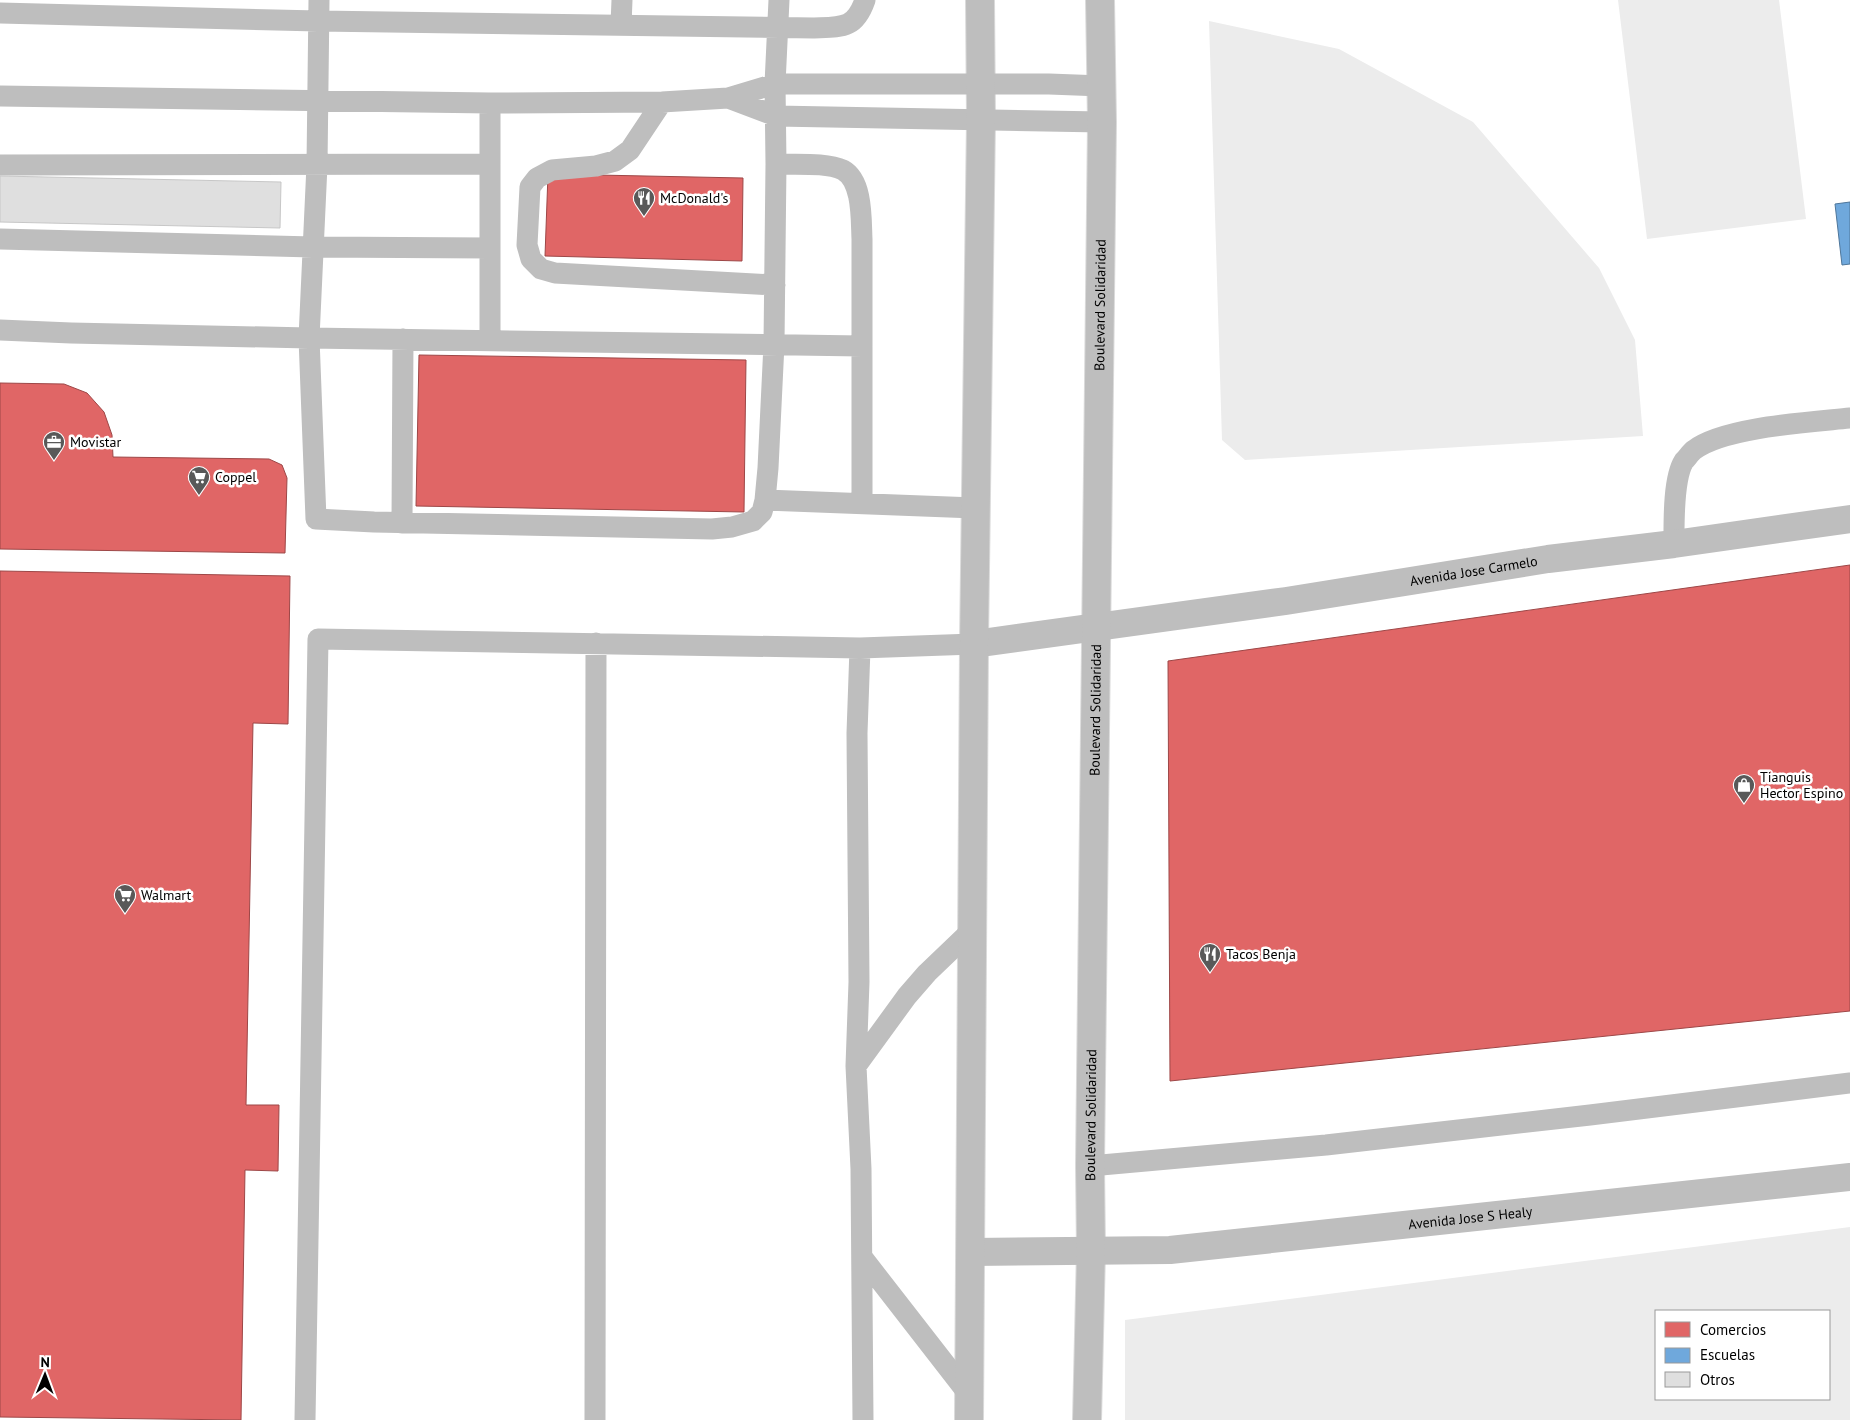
<svg xmlns="http://www.w3.org/2000/svg" width="1850" height="1420" font-family="'PT Sans',sans-serif">
<style>
.green{fill:#ececec;fill-rule:evenodd}
.shops{fill:#e06666;stroke:#9d4747}
.schools{fill:#6fa8dc;stroke:#4e769a}
.building{fill:#dfdfdf;stroke:#c7c7c7}
.lines{fill:none;stroke-linecap:round;stroke-linejoin:round}
.primary-casing{stroke:#dbdbdb;stroke-width:30}
.service{stroke:#bebebe;stroke-width:21}
.tertiary{stroke:#bebebe;stroke-width:28}
.primary{stroke:#bebebe;stroke-width:28}
.labels{text-anchor:middle;dominant-baseline:central;stroke-width:5;stroke-linejoin:round;paint-order:stroke}
.poi-label{font-size:14px;fill:#000;stroke:#fff;text-anchor:start}
.street-label{font-size:14px;fill:#000;stroke:#fff}
</style>
<rect width="100%" height="100%" fill="#fff"/>
<path class="green" d="M1618 0H1779L1806 219 1647 239Z
M1209 21 1339 49 1473 122 1599 268 1635 340 1643 436 1245 460 1222 440Z
M1850 1227V1420H1125V1320ZM1656 1311H1829V1399H1656Z"/>
<path class="shops" d="M548 174 743 178 742 261 545 256Z
M419 355 746 360 744 512 416 506Z
M0 383 64 384 87 393 104 412 112 435 113 457 269 459 282 465 287 478 285 553 0 549Z
M1850 565V1011L1170 1081 1168 661Z
M0 571 290 576 288 724 253 723 246 1105H279L278 1171 245 1170 241 1420 0 1417Z"/>
<path class="schools" d="M1850 202V264L1842 265 1835 204Z"/>
<path class="building" d="M0 176 281 182 280 228 0 222Z"/>
<g class="lines">
<g class="primary-casing">
<g id="primary">
<path d="M969 1420 974 644 981 119 980 0"/>
<path id="s3" d="M1087 1420 1091 1251 1090 1166 1102 122 1100 0"/>
</g>
</g>
<path class="service" d="M319 0 317 165 309 338 316 519 374 522 712 529 732 527 753 521 762 512 765 500 768 468 774 344 776 164 775 84 779 0
M0 13 318 21 814 28C842 27 855 29 865 0
M621 25 622 0
M0 96 490 103 662 102 728 98 775 84H1049L1102 86
M728 98 776 116 1102 122
M662 102 630 150 615 161 596 166 552 170 537 178 530 187 527 245 531 259 541 269 555 273 775 285
M490 103V339
M776 164C795 165 826 162 843 170 863 181 861 220 862 239V503
M0 165 490 164
M0 239 313 247 490 248
M0 330 71 333 309 338 862 346
M765 500 975 508
M402 523 403 339
M1674 544C1674 523 1673 478 1684 461 1687 458 1691 452 1694 450 1724 427 1812 422 1850 418
M860 648 857 733 859 982 856 1066 861 1169 863 1420
M856 1066 907 996 927 973 974 928
M1090 1166 1326 1145 1590 1115 1850 1083
M862 1257 970 1396
M305 1420 318 639 860 648 974 644
M595 1420 596 643"/>
<g class="tertiary">
<path id="s1" d="M974 644 1286 601 1548 559 1674 544 1850 519"/>
<path id="s2" d="M971 1252 1170 1250 1850 1177"/>
</g>
<use href="#primary" class="primary"/>
</g>
<defs>
<g id="restaurant-pin" transform="scale(1.125)"><path d="M0 17L-7.5 6A9.5 9.5 0 1 1 7.5 6Z" fill="#595959" stroke="#fff"/><path d="M-5-6h1v4h1v-4h1v4h1v-4h1v5L-1.5 .5V6h-2V.5L-5-1ZM5-6V6H3V1.5H1.5Q1.5-4 5-6Z" fill="#fff"/></g>
<g id="office-pin" transform="scale(1.125)"><path d="M0 17L-7.5 6A9.5 9.5 0 1 1 7.5 6Z" fill="#595959" stroke="#fff"/><path d="M-6-3h4V-5.5h4V-3h4V5H-6ZM-1-4.5V-3h2v-1.5ZM-6 0V1H6V0Z" fill="#fff"/></g>
<g id="supermarket-pin" transform="scale(1.125)"><path d="M0 17L-7.5 6A9.5 9.5 0 1 1 7.5 6Z" fill="#595959" stroke="#fff"/><path d="M-6-5.5h2.5l.6 2H6L4.5 2H-2.5L-4.4-4H-6ZM-1.5 3.2a1.3 1.3 0 1 0 .1 0ZM3 3.2a1.3 1.3 0 1 0 .1 0Z" fill="#fff"/></g>
<g id="shop-pin" transform="scale(1.125)"><path d="M0 17L-7.5 6A9.5 9.5 0 1 1 7.5 6Z" fill="#595959" stroke="#fff"/><path d="M-5-2.5h2.3a2.7 3.5 0 0 1 5.4 0H5L5.5 6h-11ZM-1.5-2.5h3a1.5 2.3 0 0 0-3 0Z" fill="#fff"/></g>
</defs>
<g fill-rule="evenodd">
<use href="#restaurant-pin" x="644" y="198"/>
<use href="#office-pin" x="54" y="442"/>
<use href="#supermarket-pin" x="199" y="477"/>
<use href="#shop-pin" x="1744" y="785"/>
<use href="#supermarket-pin" x="125" y="895"/>
<use href="#restaurant-pin" x="1210" y="954"/>
</g>
<g class="labels">
<g class="poi-label">
<text x="660" y="198">McDonald's</text>
<text x="70" y="442">Movistar</text>
<text x="215" y="477">Coppel</text>
<text x="1760" y="777">Tianguis<tspan x="1760" dy="16">Hector Espino</tspan></text>
<text x="141" y="895">Walmart</text>
<text x="1226" y="954">Tacos Benja</text>
</g>
<g class="street-label">
<text stroke="none"><textPath href="#s3" startOffset="1115">Boulevard Solidaridad</textPath></text>
<text stroke="none"><textPath href="#s1" startOffset="505">Avenida Jose Carmelo</textPath></text>
<text stroke="none"><textPath href="#s3" startOffset="710">Boulevard Solidaridad</textPath></text>
<text stroke="none"><textPath href="#s3" startOffset="305">Boulevard Solidaridad</textPath></text>
<text stroke="none"><textPath href="#s2" startOffset="501">Avenida Jose S Healy</textPath></text>
</g>
</g>
<rect x="1655" y="1310" width="175" height="90" fill="#ffffff" stroke="#999999"/>
<rect x="1665" y="1322" width="25" height="15" fill="#e06666" stroke="#999999"/>
<text x="1700" y="1335" font-size="15" fill="#000000">Comercios</text>
<rect x="1665" y="1348" width="25" height="15" fill="#6fa8dc" stroke="#999999"/>
<text x="1700" y="1360" font-size="15" fill="#000000">Escuelas</text>
<rect x="1665" y="1372" width="25" height="15" fill="#dfdfdf" stroke="#999999"/>
<text x="1700" y="1385" font-size="15" fill="#000000">Otros</text>
<g transform="translate(45 1375) rotate(1)" stroke="#ffffff" stroke-width="4" paint-order="stroke">
<path d="M0-4L9 19L0 12L-9 19Z" fill="#000000"/>
<text y="-8" font-size="14" font-weight="bold" text-anchor="middle" fill="#000000">N</text>
</g>
</svg>
